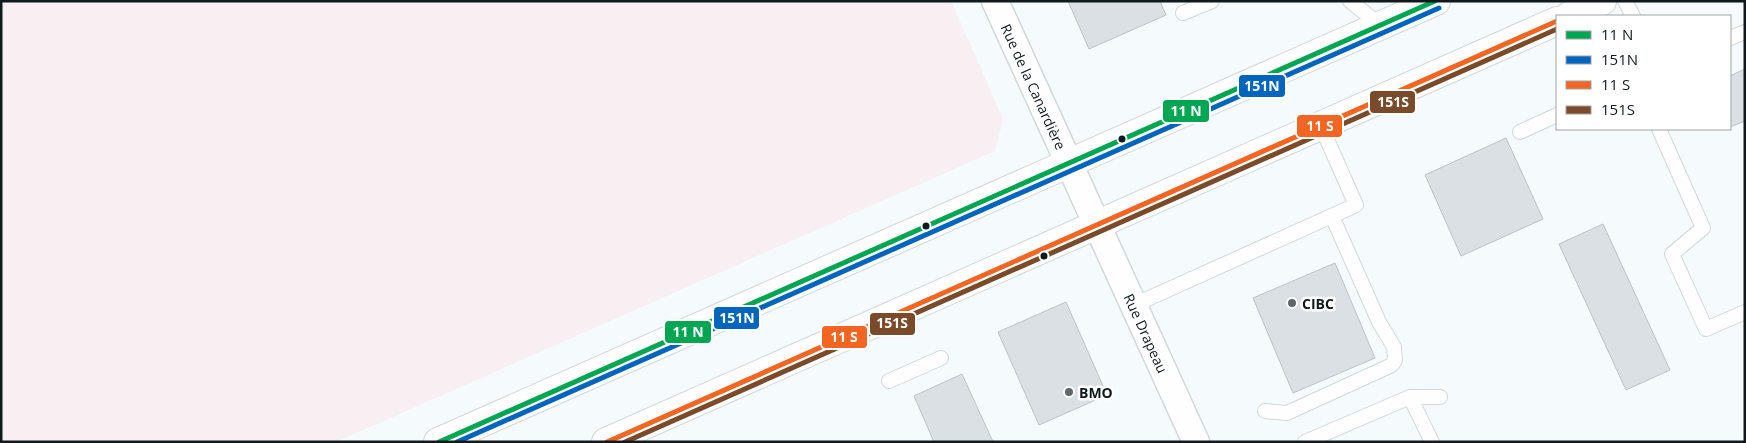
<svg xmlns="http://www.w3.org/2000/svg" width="1746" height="443" font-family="'Open Sans',sans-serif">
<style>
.green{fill:#f8eff3}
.building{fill:#dae0e3;stroke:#bcc2c5}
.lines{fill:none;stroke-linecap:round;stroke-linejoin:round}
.lane-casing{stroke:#d2d8db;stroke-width:16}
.street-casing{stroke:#d2d8db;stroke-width:29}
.primary-casing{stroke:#d2d8db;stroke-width:30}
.lane{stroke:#fefeff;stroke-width:14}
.street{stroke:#fefeff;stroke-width:26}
.primary{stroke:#fefeff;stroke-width:28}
.bus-1-casing{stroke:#fff;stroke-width:9}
.bus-2-casing{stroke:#fff;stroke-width:9}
.bus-3-casing{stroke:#fff;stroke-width:9}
.bus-4-casing{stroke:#fff;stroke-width:9}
.bus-1{stroke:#00a651;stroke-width:5}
.bus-2{stroke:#0065bd;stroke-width:5}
.bus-3{stroke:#f26522;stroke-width:5}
.bus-4{stroke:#7a4b2a;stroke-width:5}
.bus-dot{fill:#10191c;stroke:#fff;stroke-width:2}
.poi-dot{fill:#60686a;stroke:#fff;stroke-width:2}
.labels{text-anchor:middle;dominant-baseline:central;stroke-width:5;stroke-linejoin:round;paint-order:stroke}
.street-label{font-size:14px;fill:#10191c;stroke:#fff}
.poi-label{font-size:14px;font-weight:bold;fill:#10191c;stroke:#fff;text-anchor:start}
.line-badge{stroke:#fff;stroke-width:2}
.badge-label{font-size:14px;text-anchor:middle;font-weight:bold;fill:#fff}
</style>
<rect width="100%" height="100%" fill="#f5fafc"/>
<path class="green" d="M1 1H951L1003 119 995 151 336 442H1Z"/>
<path class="building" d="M1068 1H1160L1166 15 1089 49Z
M1745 69V121L1730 127V76Z
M1506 138 1543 219 1461 256 1425 175Z
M1603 224 1670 370 1626 390 1559 244Z
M1335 263 1375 358 1293 393 1253 298Z
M1066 302 1107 395 1039 425 998 332Z
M962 374 993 442H934L914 396Z"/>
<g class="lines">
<g class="lane-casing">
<path id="lane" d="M1350 1 1381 26
M1625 1 1633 16
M1183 13 1212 1
M1730 38 1745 32
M1659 129 1703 228 1672 254 1706 329 1745 312
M1520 132 1557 115
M1134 305 1356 205 1321 126
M889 381 941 358
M1410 397H1440
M1265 411 1287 413 1392 365 1395 360 1394 347 1379 322 1332 216
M1305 442 1410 397 1432 442"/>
</g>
<g class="street-casing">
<g id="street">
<path id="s1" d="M995 1 1196 442"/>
</g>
</g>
<g class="primary-casing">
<path id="primary" d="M1569 16 1602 1
M438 442 1436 1
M606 442 1557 21"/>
</g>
<use href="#lane" class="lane"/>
<use href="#street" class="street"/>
<use href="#primary" class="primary"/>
<g class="bus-1-casing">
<path id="bus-1" d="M439 442 1435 1"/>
</g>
<g class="bus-2-casing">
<path id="bus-2" d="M457 442 1439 8"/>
</g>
<g class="bus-3-casing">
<path id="bus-3" d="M607 442 1557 21"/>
</g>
<g class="bus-4-casing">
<path id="bus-4" d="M625 442 1557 29"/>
</g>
<use href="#bus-1" class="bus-1"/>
<use href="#bus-2" class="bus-2"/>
<use href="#bus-3" class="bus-3"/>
<use href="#bus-4" class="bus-4"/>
</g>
<g class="bus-dot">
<circle cx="1122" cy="139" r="4.5"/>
<circle cx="926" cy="226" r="4.5"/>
<circle cx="1044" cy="256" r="4.5"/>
</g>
<g class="poi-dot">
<circle cx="1292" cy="303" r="5"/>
<circle cx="1069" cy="392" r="5"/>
</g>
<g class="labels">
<g class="street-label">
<text stroke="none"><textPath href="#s1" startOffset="94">Rue de la Canardière</textPath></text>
<text stroke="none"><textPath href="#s1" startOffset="365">Rue Drapeau</textPath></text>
</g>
<g class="poi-label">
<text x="1302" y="303">CIBC</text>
<text x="1079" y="392">BMO</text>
</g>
</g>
<g class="line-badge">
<rect x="1238" y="74" width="48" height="24" rx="5" fill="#0065bd"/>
<rect x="1369" y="90" width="47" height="24" rx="5" fill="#7a4b2a"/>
<rect x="1162" y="99" width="48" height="24" rx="5" fill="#00a651"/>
<rect x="1296" y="114" width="47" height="24" rx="5" fill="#f26522"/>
<rect x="713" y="306" width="47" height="24" rx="5" fill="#0065bd"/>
<rect x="869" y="312" width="47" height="24" rx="5" fill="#7a4b2a"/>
<rect x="664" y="320" width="48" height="24" rx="5" fill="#00a651"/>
<rect x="821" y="325" width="47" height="24" rx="5" fill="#f26522"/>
</g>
<g class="badge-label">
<text x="1262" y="91">151N</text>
<text x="1393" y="107">151S</text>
<text x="1186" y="116">11 N</text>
<text x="1320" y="131">11 S</text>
<text x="737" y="323">151N</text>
<text x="892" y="328">151S</text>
<text x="688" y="337">11 N</text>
<text x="844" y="342">11 S</text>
</g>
<rect width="1746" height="443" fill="none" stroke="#10191c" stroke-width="5"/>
<rect x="1556" y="15" width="175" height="115" fill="#ffffff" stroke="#9fa3a4"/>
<rect x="1566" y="31" width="25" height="8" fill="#00a651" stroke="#9fa3a4"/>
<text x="1601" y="40" font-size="15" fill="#10191c">11 N</text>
<rect x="1566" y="56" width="25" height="8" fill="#0065bd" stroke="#9fa3a4"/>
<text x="1601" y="65" font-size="15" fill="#10191c">151N</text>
<rect x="1566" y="81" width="25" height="8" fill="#f26522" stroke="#9fa3a4"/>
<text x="1601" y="90" font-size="15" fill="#10191c">11 S</text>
<rect x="1566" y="106" width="25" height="8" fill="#7a4b2a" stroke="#9fa3a4"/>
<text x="1601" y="115" font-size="15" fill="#10191c">151S</text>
</svg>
